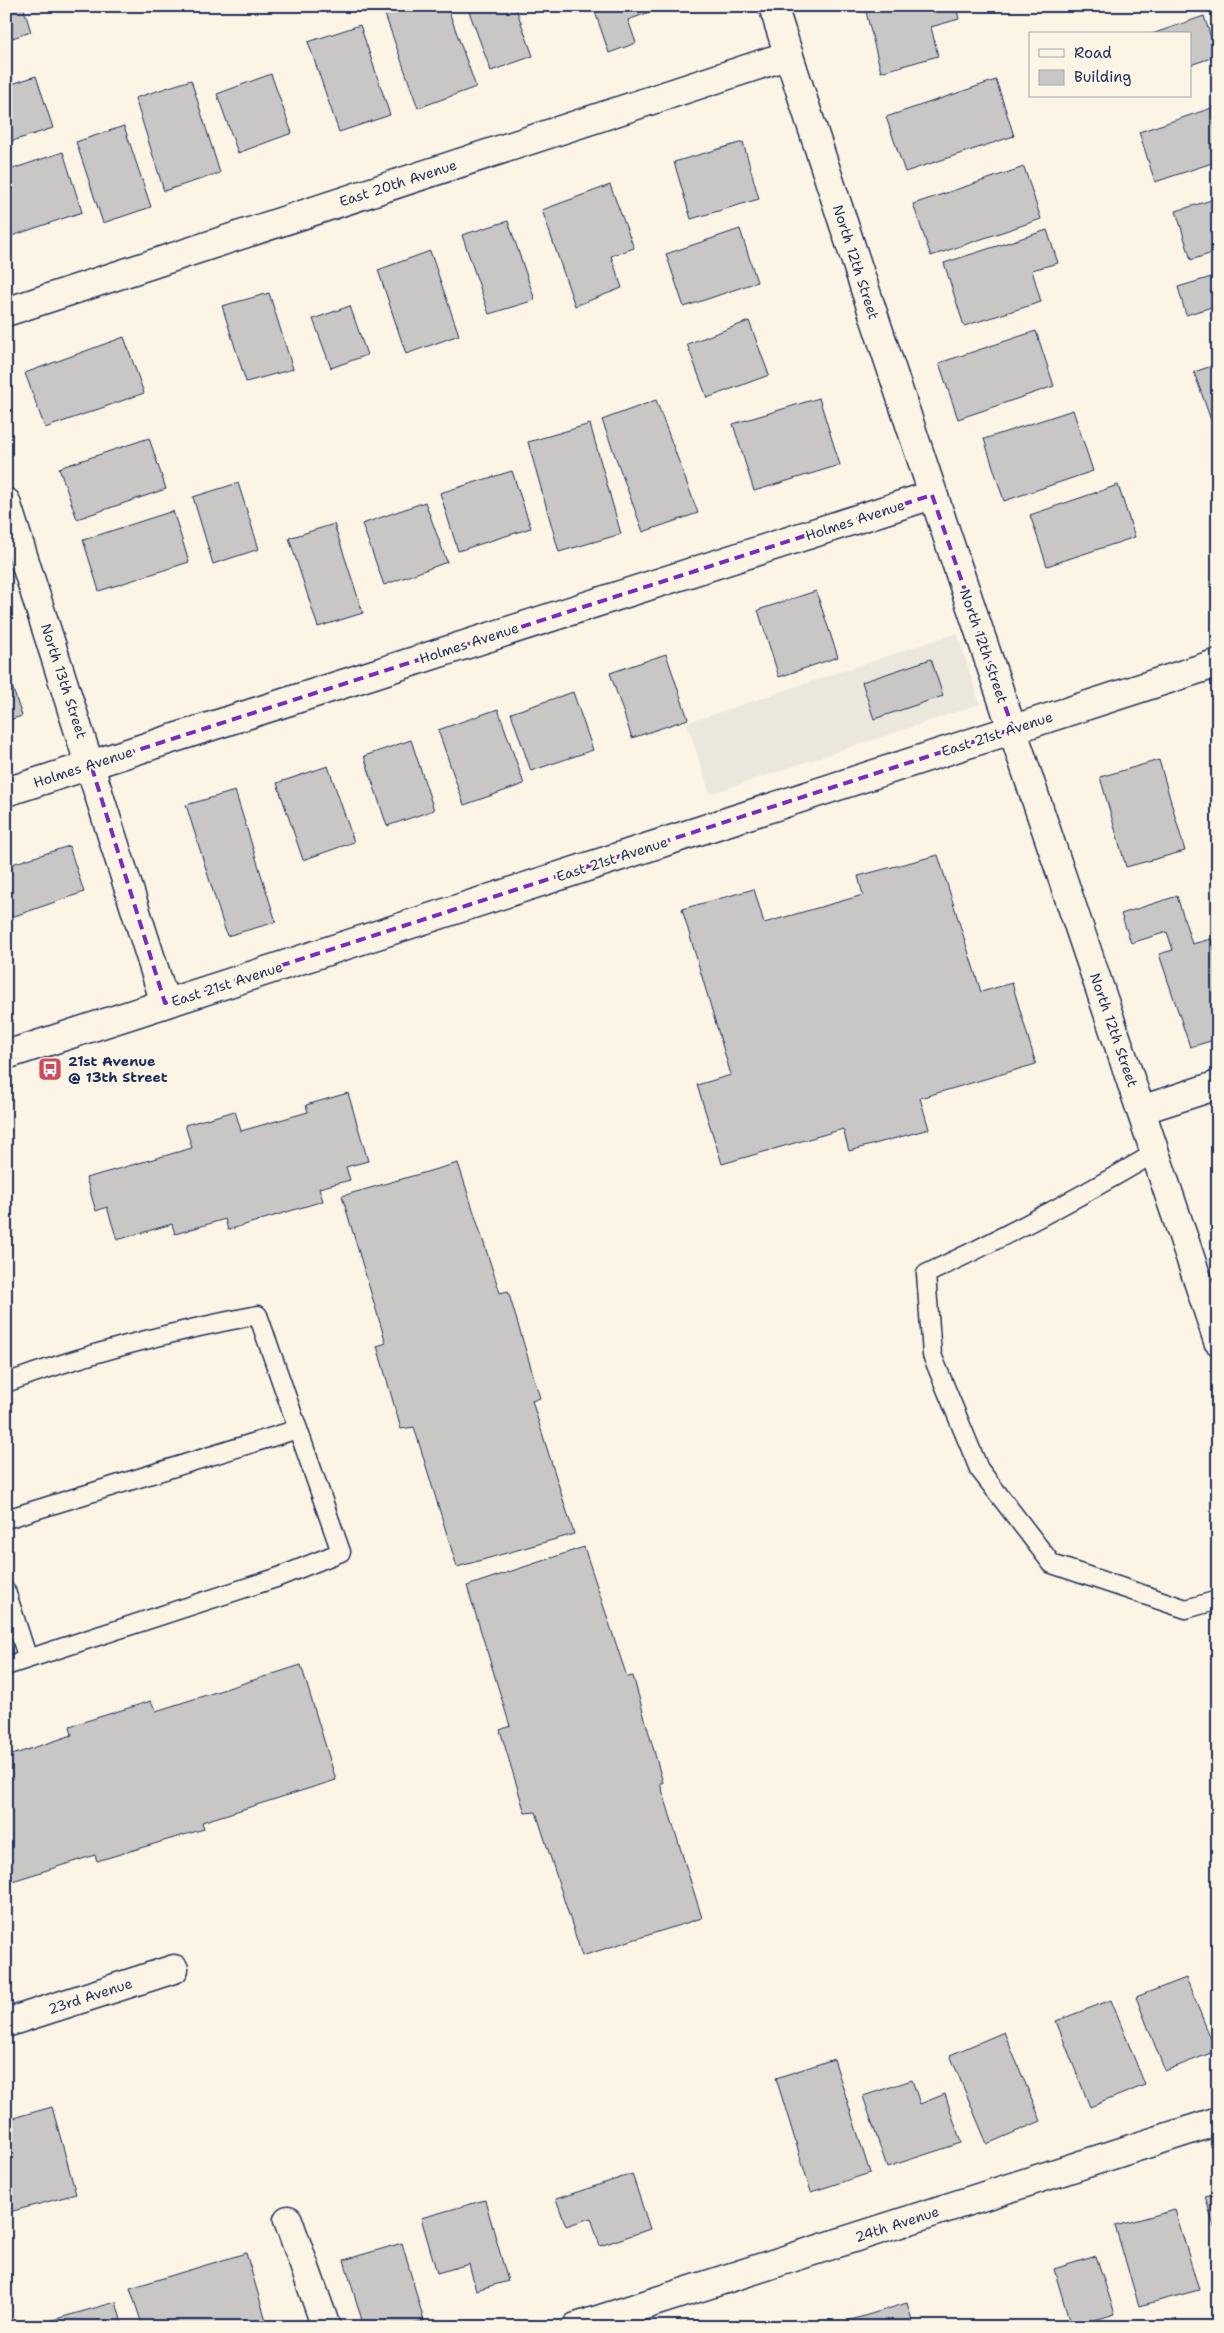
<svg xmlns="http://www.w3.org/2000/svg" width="1224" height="2333" font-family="'Shantell Sans',sans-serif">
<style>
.built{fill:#ece7dc}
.building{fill:#c8c7c6;stroke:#1b2f5e}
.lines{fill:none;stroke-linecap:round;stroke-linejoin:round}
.lane-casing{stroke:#1b2f5e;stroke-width:21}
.street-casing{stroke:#1b2f5e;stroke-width:31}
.secondary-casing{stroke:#1b2f5e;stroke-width:31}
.lane{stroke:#fcf5e5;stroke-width:18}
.street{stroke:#fcf5e5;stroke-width:28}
.secondary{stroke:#fcf5e5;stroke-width:28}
.marked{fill:none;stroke:#7b2cbf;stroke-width:4;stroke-dasharray:10 6;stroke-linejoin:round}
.labels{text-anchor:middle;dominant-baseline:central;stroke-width:4.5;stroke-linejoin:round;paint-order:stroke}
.street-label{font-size:14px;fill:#1b2f5e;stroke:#fcf5e5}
.poi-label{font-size:14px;font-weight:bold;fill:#1b2f5e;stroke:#fcf5e5;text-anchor:start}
</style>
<rect width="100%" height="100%" fill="#fcf5e5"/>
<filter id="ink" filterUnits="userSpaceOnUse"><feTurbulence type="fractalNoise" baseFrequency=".02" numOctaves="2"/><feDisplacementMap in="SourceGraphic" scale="10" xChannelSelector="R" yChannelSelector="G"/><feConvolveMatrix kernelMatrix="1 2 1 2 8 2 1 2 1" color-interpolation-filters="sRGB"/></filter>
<g filter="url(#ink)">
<path class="built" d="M957 633 980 704 710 794 687 723Z"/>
<path class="building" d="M6 6H23L31 32 6 40Z
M382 6H447L476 87 418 108Z
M467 6H515L533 56 491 71Z
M593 6H666L628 20 636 43 609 53Z
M886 6H956L959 19 931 27 938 56 881 72 866 12Z
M1204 16 1217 56 1190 65V34H1152Z
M360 25 390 115 339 132 308 42Z
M271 74 292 133 238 153 217 94Z
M36 76 53 128 6 143V86Z
M191 80 220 173 164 191 135 98Z
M996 80 1014 136 905 172 886 117Z
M1218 106V161L1155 182 1139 132Z
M124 126 151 207 103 223 76 142Z
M743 142 759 199 691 219 674 162Z
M63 152 82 212 6 238V171Z
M1024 167 1041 219 931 256 913 204Z
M610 185 634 248 611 256 622 288 575 306 542 210Z
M1218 198V251L1191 260 1176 211Z
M508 221 535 300 489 314 462 235Z
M740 229 757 282 684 307 666 254Z
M1047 230 1058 263 1032 270 1041 302 964 326 944 263Z
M430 251 459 335 406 354 378 270Z
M1218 275V315L1215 306 1186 315 1178 287Z
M269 293 293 369 246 382 222 306Z
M350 306 367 355 331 368 313 319Z
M749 321 769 375 707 398 687 344Z
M1036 331 1054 386 958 419 939 363Z
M124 337 144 393 45 428 25 373Z
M1218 364V421L1212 423 1194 372Z
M819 398 840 465 754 491 733 424Z
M656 400 698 513 643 532 602 420Z
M1073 410 1093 471 1004 501 984 439Z
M590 424 621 534 559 552 528 442Z
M149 438 166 489 77 519 59 468Z
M512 471 531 528 458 551 440 493Z
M238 483 259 549 213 564 193 497Z
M1118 485 1135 537 1047 566 1030 515Z
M425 502 447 562 384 585 362 524Z
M173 511 189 562 99 591 83 540Z
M334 524 363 613 318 627 289 538Z
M816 591 838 657 779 677 758 610Z
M666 654 688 719 632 738 610 673Z
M931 659 943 696 874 719 862 682Z
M6 668 22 716 6 721Z
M573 692 593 750 531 771 511 713Z
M498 709 524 784 464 805 438 730Z
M411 740 434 810 387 826 364 756Z
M1159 760 1185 851 1126 867 1100 777Z
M328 766 354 842 303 860 277 783Z
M235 791 276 922 227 936 186 805Z
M69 846 84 892 6 919V866Z
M938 855 981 992 1012 983 1036 1064 920 1098 929 1129 849 1151 843 1129 722 1164 697 1085 731 1075 682 909 754 889 764 923 863 895 858 876Z
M1177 896 1192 944 1211 939 1218 961V1039L1190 1047 1159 954 1173 950 1167 932 1131 943 1121 914Z
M348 1093 368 1161 346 1167 350 1180 319 1188 323 1201 228 1230 225 1219 175 1234 172 1224 117 1240 107 1207 96 1211 86 1178 192 1148 185 1125 235 1111 241 1131 308 1112 306 1105Z
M458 1163 500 1293 508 1291 540 1398 532 1401 574 1534 457 1567 414 1427 401 1429 377 1346 386 1343 342 1196Z
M584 1547 627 1677 633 1676 663 1783H660L702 1918 582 1956 536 1812 525 1813 500 1730 510 1726 467 1586Z
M301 1665 336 1780 202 1822 204 1829 97 1861 95 1855 6 1883V1757L72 1735 70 1726 151 1701 156 1711Z
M1186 1978 1216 2051 1165 2071 1136 1997Z
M1111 2000 1145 2085 1090 2107 1056 2021Z
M1004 2032 1041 2121 987 2144 950 2055Z
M834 2059 870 2173 811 2192 776 2078Z
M912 2080 920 2104 945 2094 961 2143 887 2167 863 2096Z
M52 2107 76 2194 6 2213V2120Z
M632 2174 650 2229 600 2246 591 2218 566 2226 556 2199Z
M1218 2193V2240L1205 2196Z
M485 2200 508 2281 476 2290 469 2264 437 2273 421 2218Z
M1175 2210 1199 2290 1139 2306 1115 2226Z
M402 2243 424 2321 404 2327H364L344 2260Z
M246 2253 268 2327H143L130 2288Z
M1096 2256 1115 2314 1071 2327 1054 2269Z
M116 2302 123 2327H54L52 2320Z
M907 2303 914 2327H828Z"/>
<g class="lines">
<g class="lane-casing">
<path id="lane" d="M1155 1153C1080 1197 1005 1237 926 1274L932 1355 979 1469 1052 1564 1186 1609 1218 1600
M6 1383C88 1353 173 1331 258 1315L341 1552 276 1578 6 1666
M6 1519 298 1429
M6 1591 28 1659"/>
</g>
<g class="street-casing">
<path id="street" d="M773 6C916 453 1070 896 1218 1341
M6 312 789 55
M6 502 165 1003
M6 792 932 495
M1141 1110 1218 1085
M6 2023 174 1969
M288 2220 326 2327
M576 2327 1218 2121"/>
</g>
<g class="secondary-casing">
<path id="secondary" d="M6 1055 1218 663"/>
</g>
<use href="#lane" class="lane"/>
<use href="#street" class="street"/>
<use href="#secondary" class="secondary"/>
</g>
</g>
<path class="marked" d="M932 495 1013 729 165 1003 91 765Z"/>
<defs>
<g id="bus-square" transform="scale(1.25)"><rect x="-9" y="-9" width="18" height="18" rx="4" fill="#d1495b" stroke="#fcf5e5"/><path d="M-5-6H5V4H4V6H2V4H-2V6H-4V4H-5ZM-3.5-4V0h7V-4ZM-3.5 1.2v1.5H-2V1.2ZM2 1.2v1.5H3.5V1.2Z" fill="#fff"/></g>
</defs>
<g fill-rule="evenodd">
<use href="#bus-square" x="50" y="1069"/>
</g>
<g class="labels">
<g class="street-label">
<text transform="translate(398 183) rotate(-18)">East 20th Avenue</text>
<text transform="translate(856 262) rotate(72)">North 12th Street</text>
<text transform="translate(855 520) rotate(-18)">Holmes Avenue</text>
<text transform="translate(469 643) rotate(-18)">Holmes Avenue</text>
<text transform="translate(984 646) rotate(71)">North 12th Street</text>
<text transform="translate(64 681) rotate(72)">North 13th Street</text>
<text transform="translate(997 734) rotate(-18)">East 21st Avenue</text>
<text transform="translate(83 767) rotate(-18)">Holmes Avenue</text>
<text transform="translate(612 859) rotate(-18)">East 21st Avenue</text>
<text transform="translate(227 984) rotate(-18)">East 21st Avenue</text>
<text transform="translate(1114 1030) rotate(71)">North 12th Street</text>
<text transform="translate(90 1996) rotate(-18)">23rd Avenue</text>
<text transform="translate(897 2224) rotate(-18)">24th Avenue</text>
</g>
<g class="poi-label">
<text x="68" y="1061">21st Avenue<tspan x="68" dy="16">@ 13th Street</tspan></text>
</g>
</g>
<rect width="1224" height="2333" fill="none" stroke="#fcf5e5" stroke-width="25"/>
<rect x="12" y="12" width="1199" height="2308" fill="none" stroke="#1b2f5e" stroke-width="2" filter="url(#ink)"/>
<rect x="1029" y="32" width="162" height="65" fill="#fcf5e5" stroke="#a2a6af"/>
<rect x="1039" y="49" width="25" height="8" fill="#fcf5e5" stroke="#a2a6af"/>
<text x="1074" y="58" font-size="15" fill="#1b2f5e">Road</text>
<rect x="1039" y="70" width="25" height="15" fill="#c8c7c6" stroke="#a2a6af"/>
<text x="1074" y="82" font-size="15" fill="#1b2f5e">Building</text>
</svg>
